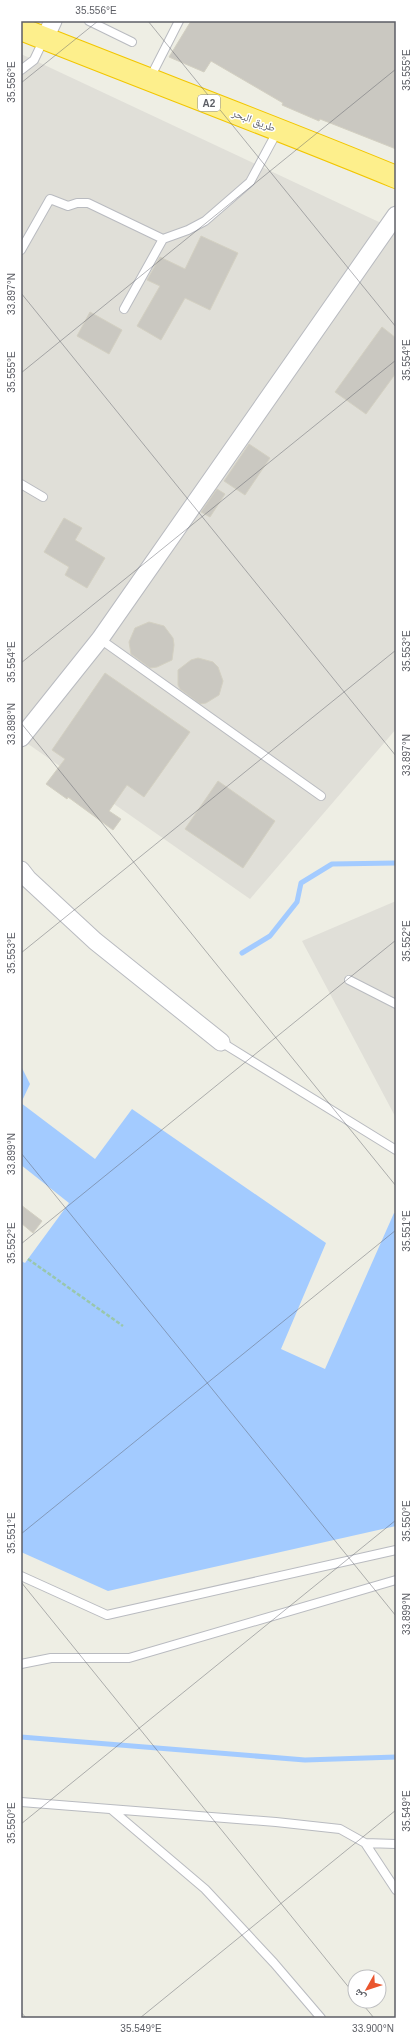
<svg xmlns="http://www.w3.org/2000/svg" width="417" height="2039" font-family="Helvetica,'Noto Naskh Arabic',sans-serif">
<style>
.industrial{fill:#e0dfd8}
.water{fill:#a3cbff}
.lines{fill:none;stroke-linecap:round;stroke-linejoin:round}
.stream{stroke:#a3cbff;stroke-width:5}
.building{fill:#cac8c1;stroke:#d3d0c2}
.lane-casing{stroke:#b9bbc0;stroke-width:10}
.street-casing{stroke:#b9bbc0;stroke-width:19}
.highway-casing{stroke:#f2c600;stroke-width:24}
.path{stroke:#99c7ac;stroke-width:2.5;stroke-dasharray:4 2;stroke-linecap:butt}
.lane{stroke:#fff;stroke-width:8}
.street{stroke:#fff;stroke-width:17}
.highway{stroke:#fdef8c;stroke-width:22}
.ticks{fill:none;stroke:#5c5e65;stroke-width:1;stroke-opacity:0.45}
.labels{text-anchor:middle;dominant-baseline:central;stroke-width:3;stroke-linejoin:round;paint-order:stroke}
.shield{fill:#fff;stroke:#8d8e93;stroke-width:1}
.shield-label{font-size:10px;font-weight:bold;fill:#5c5e65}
.street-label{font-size:11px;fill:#5c5e65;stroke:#fff}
.neatline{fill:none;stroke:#5c5e65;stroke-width:1.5}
.ticks-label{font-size:10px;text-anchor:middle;fill:#5c5e65}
</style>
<rect width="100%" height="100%" fill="#eeeee4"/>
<path class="industrial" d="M21 54 396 230V729L250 899 21 739Z
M396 901V1118L302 941Z"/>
<path class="water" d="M21 1066 30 1084 21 1103 95 1159 132 1109 326 1243 281 1349 325 1369 394 1213 396 1214V1526L108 1591 21 1552V1261L25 1263 69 1203 21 1165Z"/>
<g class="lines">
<path class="stream" d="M242 953 270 936 297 902 301 883 332 864 396 863
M21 1737 305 1760 396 1757"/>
</g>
<path class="building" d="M191 21H396V149L320 119 319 121 282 105 283 103 211 61 204 72 169 57Z
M201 236 238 253 210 310 185 298 161 340 137 326 160 286 147 280 160 257 185 269Z
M90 312 122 330 109 354 77 336Z
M382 327 396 338V373L366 414 335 392Z
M249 444 270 458 245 495 224 481Z
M217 489 225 494 210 517 201 512Z
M64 518 82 528 75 540 105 558 87 588 65 575 69 567 44 552Z
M149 622 164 626 173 638 174 645 172 660 157 667 150 668 131 654 129 642 135 628Z
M198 658 213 662 218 667 223 681 219 695 206 703 200 704 180 689 178 685V670L191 660Z
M105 673 190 732 144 797 127 785 109 811 121 819 113 830 68 797 67 799 46 784 65 759 52 750Z
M218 781 275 821 243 868 185 829Z
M21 1205 42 1221 33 1233 21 1223Z"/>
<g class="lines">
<g class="lane-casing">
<path id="lane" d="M89 21 132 42
M21 70 34 60 44 39
M150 78 179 21
M21 250 50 199 68 206 77 203H88L163 239
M124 309 163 239 188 230 205 221 250 182 278 130
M21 484 43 497
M100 639 321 796
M349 980 396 1004
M221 1042 396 1150
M21 1576 107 1615 396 1550
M21 1664 51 1658H129L396 1580
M21 1802 276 1822 340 1829 365 1843 396 1844
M112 1810 205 1889 274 1963 321 2018
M365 1843 396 1890"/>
</g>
<g class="street-casing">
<path id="street" d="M45 38 53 21
M21 738 100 639 396 215
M21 870 28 879 95 941 221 1042"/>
</g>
<g class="highway-casing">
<path id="highway" d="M21 29C146 79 272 126 396 177"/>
</g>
<path class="path" d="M28 1259 123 1326"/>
<use href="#lane" class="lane"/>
<use href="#street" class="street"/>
<use href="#highway" class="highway"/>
</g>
<path class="ticks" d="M148 21 396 327M21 83 98 21M21 293 396 756M21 373 396 69M21 663 396 360M21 723 396 1186M21 953 396 650M21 1153 396 1616M21 1244 396 940M21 1534 396 1230M21 1582 355 1995M21 1824 396 1520M360 2001 374 2018M21 2012 26 2018M140 2018 396 1810"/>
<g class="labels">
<rect class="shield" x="198" y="95" width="22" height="16" rx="3"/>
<g class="shield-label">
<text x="209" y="103">A2</text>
</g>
<g class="street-label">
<text transform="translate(254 120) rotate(21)">طريق البحر</text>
</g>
</g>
<rect width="417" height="2039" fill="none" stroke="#ffffff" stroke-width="44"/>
<g transform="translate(367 1989) rotate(231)"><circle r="19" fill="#ffffff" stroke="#bebfc1"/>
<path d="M0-3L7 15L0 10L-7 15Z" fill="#ea552e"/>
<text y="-6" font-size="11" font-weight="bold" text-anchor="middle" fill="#5c5e65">ش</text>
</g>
<rect x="22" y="22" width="373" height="1995" class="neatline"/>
<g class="ticks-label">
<text x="96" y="14">35.556°E</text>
<text transform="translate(406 70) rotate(-90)" y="4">35.555°E</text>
<text transform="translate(11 82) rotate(-90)" y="4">35.556°E</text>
<text transform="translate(11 294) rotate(-90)" y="4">33.897°N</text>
<text transform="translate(406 360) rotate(-90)" y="4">35.554°E</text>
<text transform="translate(11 372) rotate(-90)" y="4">35.555°E</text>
<text transform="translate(406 651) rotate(-90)" y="4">35.553°E</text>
<text transform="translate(11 662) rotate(-90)" y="4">35.554°E</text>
<text transform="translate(11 724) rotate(-90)" y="4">33.898°N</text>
<text transform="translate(406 755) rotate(-90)" y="4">33.897°N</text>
<text transform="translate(406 941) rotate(-90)" y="4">35.552°E</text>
<text transform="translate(11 953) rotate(-90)" y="4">35.553°E</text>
<text transform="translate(11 1154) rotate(-90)" y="4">33.899°N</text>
<text transform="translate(406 1231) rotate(-90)" y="4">35.551°E</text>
<text transform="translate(11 1243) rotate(-90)" y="4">35.552°E</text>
<text transform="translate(406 1521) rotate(-90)" y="4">35.550°E</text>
<text transform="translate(11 1533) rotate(-90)" y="4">35.551°E</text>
<text transform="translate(406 1614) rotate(-90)" y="4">33.899°N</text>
<text transform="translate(406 1811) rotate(-90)" y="4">35.549°E</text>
<text transform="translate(11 1823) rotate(-90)" y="4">35.550°E</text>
<text x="141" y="2032">35.549°E</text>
<text x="373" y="2032">33.900°N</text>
</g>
</svg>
